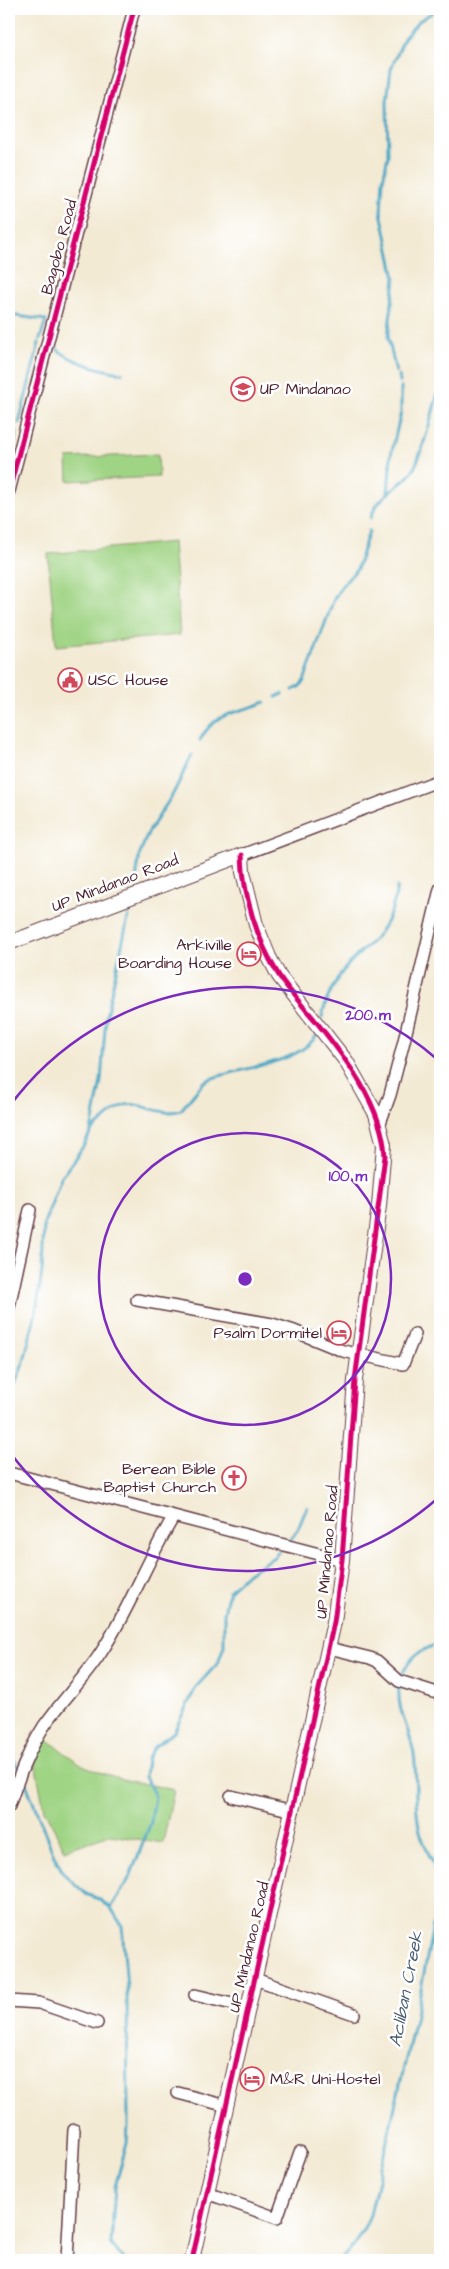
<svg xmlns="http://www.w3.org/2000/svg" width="449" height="2269" font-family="'Architects Daughter',sans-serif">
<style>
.green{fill:#a0d485;stroke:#757a58}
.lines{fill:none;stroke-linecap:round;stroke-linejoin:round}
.stream{stroke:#45a6c5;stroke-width:3}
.minor-casing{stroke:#633d44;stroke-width:14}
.tertiary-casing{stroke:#633d44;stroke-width:16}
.minor{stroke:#fff;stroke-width:11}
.tertiary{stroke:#fff;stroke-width:14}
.cycleway-casing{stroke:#fff;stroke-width:8}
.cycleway{stroke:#d6006c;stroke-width:5}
.ring{fill:none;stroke:#7b2cbf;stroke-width:2.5}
.labels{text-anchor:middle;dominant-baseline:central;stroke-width:5;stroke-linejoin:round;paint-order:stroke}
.street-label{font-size:16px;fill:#4a1f2b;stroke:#fff}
.poi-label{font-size:16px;fill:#4a1f2b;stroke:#fff;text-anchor:start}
.water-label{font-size:18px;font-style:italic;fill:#485c70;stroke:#fff}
.centre{fill:#7b2cbf;stroke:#fff;stroke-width:2.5}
.ring-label{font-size:15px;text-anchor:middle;font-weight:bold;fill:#7b2cbf;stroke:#fff;stroke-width:5;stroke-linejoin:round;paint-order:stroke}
</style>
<rect width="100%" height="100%" fill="#fff"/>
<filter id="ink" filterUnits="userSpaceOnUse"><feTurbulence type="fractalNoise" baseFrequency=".02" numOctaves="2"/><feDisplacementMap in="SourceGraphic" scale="10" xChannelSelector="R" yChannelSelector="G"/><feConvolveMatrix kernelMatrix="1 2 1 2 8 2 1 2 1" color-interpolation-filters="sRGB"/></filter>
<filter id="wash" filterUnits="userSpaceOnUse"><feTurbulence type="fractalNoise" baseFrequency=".0096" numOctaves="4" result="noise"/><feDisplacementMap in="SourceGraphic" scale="20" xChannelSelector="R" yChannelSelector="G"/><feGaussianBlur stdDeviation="1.12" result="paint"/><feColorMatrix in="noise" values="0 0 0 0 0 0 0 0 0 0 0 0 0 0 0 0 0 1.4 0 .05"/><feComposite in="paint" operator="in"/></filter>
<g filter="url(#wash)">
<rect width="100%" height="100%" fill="#f3ead4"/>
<path class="green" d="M158 454 159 477 68 481 67 458Z
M173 542 180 635 56 646 48 554Z
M45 1737C57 1747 69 1757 83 1765 110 1779 144 1783 174 1790L163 1843 110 1835 65 1850 44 1810 34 1757Z"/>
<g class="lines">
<path class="stream" d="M9 315 46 320 40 339
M57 325 58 329 55 346C65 361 105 371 122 373
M396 372 388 337 395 278 381 212 383 180 388 155 387 101 391 69 404 38 419 21 438 9
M399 376 400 382
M19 423 39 343
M9 463 17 432
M388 492 391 455 401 412V387
M371 518C377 495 399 489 412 472 422 457 433 409 439 390
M293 690 299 687 304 681 334 599 341 587 357 569 369 531
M276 697 283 694
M200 740C216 710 238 714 265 702
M135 886 140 853 148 833 173 794 192 755
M322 1017C326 998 335 980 348 965 358 953 372 944 381 931 390 918 395 903 397 887
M91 1131C101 1123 112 1111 123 1106 137 1099 160 1118 181 1110L204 1082 210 1079C241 1067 300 1065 318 1033
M9 1401 24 1361 36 1312 42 1271 44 1224 61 1178 84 1145 91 1131 101 1081 106 1016 131 905
M289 1542 298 1529 307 1507
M402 1675C410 1656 421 1649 440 1644
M9 1752 18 1767
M23 1776 54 1856 64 1874 86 1894 99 1899 111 1908 122 1926 127 1987 128 2125 127 2143 115 2187 111 2243 115 2250 126 2260
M111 1908 130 1877 151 1822 155 1796 145 1777 147 1759 154 1747 174 1732 196 1687 218 1663 224 1646V1613L229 1591 248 1573 274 1557 281 1549
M340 2260C354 2247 363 2233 370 2215L416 2015 440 1889C439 1867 425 1852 420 1831 413 1806 418 1779 414 1754 410 1728 397 1714 399 1687"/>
</g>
</g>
<g filter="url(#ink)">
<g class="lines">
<g class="minor-casing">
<path id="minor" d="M9 491 134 9
M242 855 440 780
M380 1123 390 1095 403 1045 440 889
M137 1300 272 1324 294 1331 343 1351 403 1364 415 1334
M9 1307 30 1210
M9 1473 342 1560
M329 1648 370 1658 377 1661 399 1681 440 1694
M231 1796 293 1811
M9 1806C18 1779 28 1751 44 1726 62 1700 85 1678 102 1651 130 1608 147 1560 174 1516
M255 1979 354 2014
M195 1995 249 2008
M9 2001 39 2003 97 2023
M178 2093 227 2106
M207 2193 277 2218 300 2152
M67 2260 74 2130"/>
</g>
<g class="tertiary-casing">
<path id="tertiary" d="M9 943 242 855 243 872 256 925 269 957 279 976 346 1061 376 1114 384 1145 379 1206 355 1380 342 1560 334 1622 192 2260"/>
</g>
<use href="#minor" class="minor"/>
<use href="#tertiary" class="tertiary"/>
<g class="cycleway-casing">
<path id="cycleway" d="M9 491 134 9
M192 2260 334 1622 342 1560 355 1380 385 1156C383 1106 344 1056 314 1019 302 1005 288 990 278 974 257 940 243 895 242 855"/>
</g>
<use href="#cycleway" class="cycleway"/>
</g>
</g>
<g class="ring">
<circle cx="245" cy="1279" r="146"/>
<path d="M438 1498A292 292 0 0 1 9 1451M9 1107A292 292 0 0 1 438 1060"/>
</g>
<defs>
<g id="university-ring" transform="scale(1.25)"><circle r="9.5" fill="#fff" stroke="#d1495b" stroke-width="1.5"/><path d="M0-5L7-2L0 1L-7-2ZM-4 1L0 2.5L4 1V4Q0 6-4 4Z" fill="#d1495b"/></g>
<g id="civic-ring" transform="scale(1.25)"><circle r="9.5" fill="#fff" stroke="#d1495b" stroke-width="1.5"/><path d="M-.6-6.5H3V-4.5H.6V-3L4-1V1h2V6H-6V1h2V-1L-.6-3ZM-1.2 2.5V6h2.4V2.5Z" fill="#d1495b"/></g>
<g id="hotel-ring" transform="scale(1.25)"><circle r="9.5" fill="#fff" stroke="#d1495b" stroke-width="1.5"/><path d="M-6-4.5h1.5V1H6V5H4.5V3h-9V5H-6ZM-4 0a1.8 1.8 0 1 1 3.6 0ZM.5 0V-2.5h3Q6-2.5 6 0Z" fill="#d1495b"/></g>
<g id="church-ring" transform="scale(1.25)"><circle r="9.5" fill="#fff" stroke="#d1495b" stroke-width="1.5"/><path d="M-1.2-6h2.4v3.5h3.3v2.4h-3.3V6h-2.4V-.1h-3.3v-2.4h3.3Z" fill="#d1495b"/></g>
</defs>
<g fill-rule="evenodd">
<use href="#university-ring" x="243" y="389"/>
<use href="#civic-ring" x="70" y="680"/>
<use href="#hotel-ring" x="249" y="954"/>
<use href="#hotel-ring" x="339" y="1333"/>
<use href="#church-ring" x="234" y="1478"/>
<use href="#hotel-ring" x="252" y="2079"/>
</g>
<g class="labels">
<g class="street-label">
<text transform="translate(59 247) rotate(-75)">Bagobo Road</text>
<text transform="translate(115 883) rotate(-21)">UP Mindanao Road</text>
<text transform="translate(327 1552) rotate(-85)">UP Mindanao Road</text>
<text transform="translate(249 1947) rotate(-77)">UP Mindanao Road</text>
</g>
<g class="poi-label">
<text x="260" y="389">UP Mindanao</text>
<text x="88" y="680">USC House</text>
<text x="232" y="945" text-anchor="end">Arkiville<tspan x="232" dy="18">Boarding House</tspan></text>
<text x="322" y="1333" text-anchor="end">Psalm Dormitel</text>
<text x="216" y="1469" text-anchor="end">Berean Bible<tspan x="216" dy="18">Baptist Church</tspan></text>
<text x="270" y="2079">M&amp;R Uni-Hostel</text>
</g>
<g class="water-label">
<text transform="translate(406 1989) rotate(-79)">Acliban Creek</text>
</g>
</g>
<circle cx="245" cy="1279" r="8" class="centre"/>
<g class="ring-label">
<text x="368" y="1020">200 m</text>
<text x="348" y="1181">100 m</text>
</g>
<rect width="449" height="2269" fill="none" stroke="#fff" stroke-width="30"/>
</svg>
